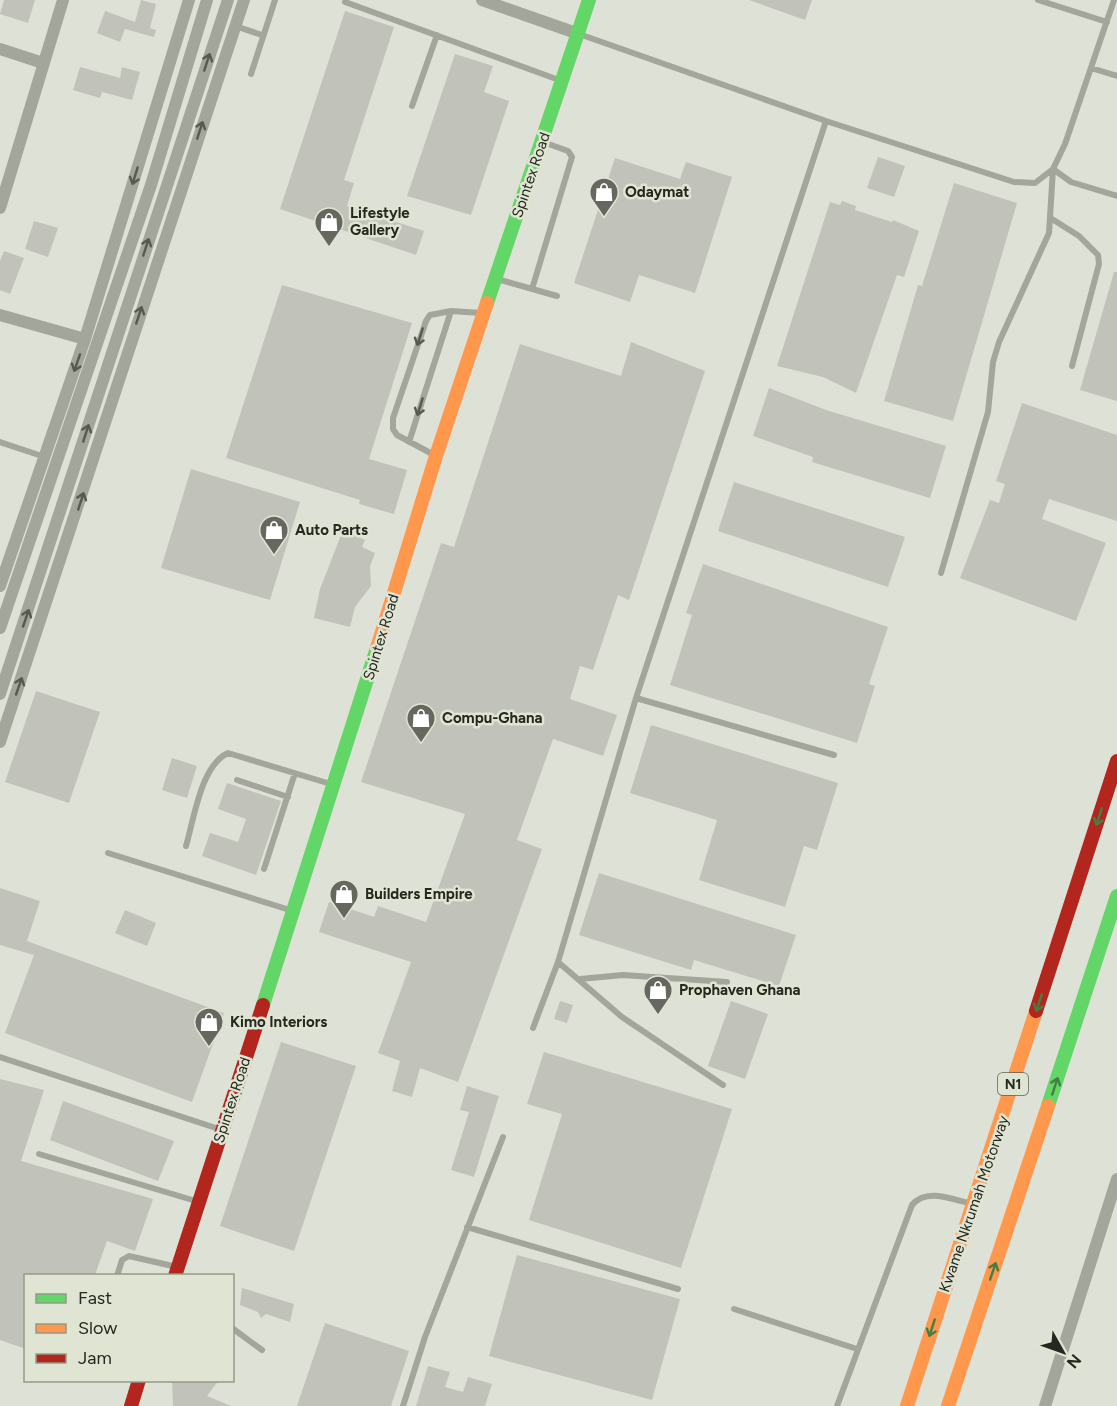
<svg xmlns="http://www.w3.org/2000/svg" width="1117" height="1406" font-family="Figtree,sans-serif">
<style>
.building{fill:#c1c3bb}
.lines{fill:none;stroke-linecap:round;stroke-linejoin:round}
.lane{stroke:#a2a69b;stroke-width:6}
.street{stroke:#a2a69b;stroke-width:12}
.fast{stroke:#63d668;stroke-width:14}
.slow{stroke:#ff974d;stroke-width:14}
.jam{stroke:#b3261e;stroke-width:14}
.oneway{stroke:#575a51}
.oneway2{stroke:#447e44}
.labels{text-anchor:middle;dominant-baseline:central;stroke-width:5;stroke-linejoin:round;paint-order:stroke}
.shield{fill:#dfe5d2;stroke:#5d6055;stroke-width:1.5}
.shield-label{font-size:14px;font-weight:bold;fill:#252720}
.street-label{font-size:15px;fill:#252720;stroke:#dfe5d2}
.poi-label{font-size:15px;font-weight:bold;fill:#252720;stroke:#dfe5d2;text-anchor:start}
</style>
<rect width="100%" height="100%" fill="#dee1d6"/>
<path class="building" d="M4 0H35L28 23 0 14Z
M141 0 156 4 150 28 156 30 154 37 125 29 120 42 97 33 105 11 135 22Z
M749 0H812L805 20Z
M345 11 394 27 344 180 354 183 347 206 424 231 416 255 280 209Z
M455 54 493 66 484 92 509 101 471 215 407 196Z
M80 67 120 78 122 67 140 72 132 100 102 92 100 98 73 90Z
M878 157 905 166 894 197 867 188Z
M615 158 680 179 686 162 732 177 695 293 639 275 630 302 574 283Z
M954 183 1017 203 953 421 884 401 918 285 922 286Z
M842 201 856 206 855 210 892 222 893 220 919 231 904 277 897 275 856 393 823 377 777 366 830 202 840 205Z
M34 221 58 228 48 257 25 249Z
M4 251 24 258 10 294 0 290V261Z
M1114 272H1117V401L1080 390Z
M282 285 412 323 369 459 407 470 394 514 359 504 360 500 226 458Z
M631 342 705 371 629 600 618 595 593 670 580 666 570 699 617 715 603 756 553 739 517 840 542 849 458 1082 420 1068 412 1097 392 1091 400 1061 378 1053 411 962 319 932 329 902 374 917 378 906 426 922 465 814 361 782 441 543 454 547 520 344 621 376Z
M769 388 826 410 946 446 930 498 812 462 813 457 753 436Z
M1022 403 1117 435V521L1049 499 1042 519 1106 543 1076 621 960 578 990 500 999 503 1005 484 996 481Z
M191 469 300 502 270 600 161 568Z
M734 482 905 537 888 587 718 531Z
M343 530 365 540 362 547 375 553 370 566 371 586 355 607 350 627 314 618 320 589Z
M703 564 888 627 869 684 875 686 857 743 670 685 692 615 686 613Z
M36 691 100 712 69 803 5 782Z
M651 725 838 783 817 850 804 846 785 907 699 880 717 820 630 793Z
M172 758 197 766 187 798 162 790Z
M227 783 281 801 256 875 202 856 210 833 238 842 246 819 218 809Z
M599 873 796 935 779 986 694 960 691 970 579 935Z
M0 888 40 901 27 941 224 1013 192 1102 5 1033 34 955 0 945Z
M125 910 156 923 147 946 115 933Z
M560 1001 573 1005 567 1023 554 1019Z
M731 1001 768 1014 745 1079 708 1066Z
M281 1042 356 1066 294 1251 220 1226Z
M544 1052 732 1109 681 1268 529 1220 562 1114 527 1104Z
M0 1079 44 1090 21 1161 153 1199 135 1251 107 1241 95 1275H26V1349L0 1340Z
M467 1086 499 1096 474 1177 451 1170 469 1112 460 1110Z
M63 1101 174 1141 158 1181 50 1140Z
M517 1255 680 1299 652 1400 489 1356Z
M242 1288 294 1304 290 1322 266 1314 261 1318 258 1312 240 1305Z
M325 1323 409 1351 391 1406H297Z
M428 1366 450 1372 445 1387 463 1392 468 1377 492 1384 485 1406H416Z
M172 1380H219L207 1396 231 1406H173Z"/>
<g class="lines">
<path class="lane" d="M1038 0 1107 22
M345 2 559 80
M235 26 262 35
M579 34 826 121 1014 182 1035 183 1053 169 1065 144 1114 0
M1091 68 1117 76
M251 74 275 0
M412 106 437 35
M1053 169 1071 182 1117 196
M1052 219 1079 236 1098 255 1099 264 1072 366
M497 279 557 296
M532 289 572 157 568 151 543 142
M0 442 45 457
M409 442 451 311
M436 456 397 435 393 429V418L426 321 430 315 451 311 481 313
M941 573 988 412 993 362 999 342 1049 233 1053 169
M636 698 834 755
M237 780 288 797
M186 846C194 819 201 765 228 753L334 785
M108 853 293 911
M264 869 295 773
M558 962 622 1017 723 1085
M580 979 623 975 727 982
M533 1028 558 962 636 698 826 121
M0 1057 222 1130
M39 1154 199 1202
M467 1227 678 1289
M117 1276 122 1260 129 1256 177 1267
M734 1309 857 1349
M232 1328 262 1350
M403 1406 425 1337 503 1137
M837 1406 912 1205C926 1188 951 1199 969 1203"/>
<path class="street" d="M482 0 579 34
M0 49 43 63
M0 208 63 0
M0 315 85 339
M0 586 85 339 189 0
M0 628 151 185 207 0
M0 694 228 0
M0 742 244 0
M1045 1406 1117 1179"/>
<path class="fast" d="M487 303 589 0
M263 1005 377 648
M1048 1106 1117 896"/>
<path class="slow" d="M377 648 436 456 487 303
M907 1406 1036 1011
M948 1406 1048 1106"/>
<path class="jam" d="M1036 1011 1117 761
M175 1276 263 1005
M131 1406 139 1380"/>
</g>
<defs><path id="oneway-shaft" d="M-6 0H5M1.5-3L5.5 0L1.5 3" fill="none" stroke-width="1.6" stroke-linecap="round" stroke-linejoin="round" transform="scale(1.5)"/></defs>
<g class="oneway">
<use href="#oneway-shaft" transform="translate(207 62) rotate(-72)"/>
<use href="#oneway-shaft" transform="translate(200 130) rotate(-72)"/>
<use href="#oneway-shaft" transform="translate(135 176) rotate(107)"/>
<use href="#oneway-shaft" transform="translate(146 247) rotate(-72)"/>
<use href="#oneway-shaft" transform="translate(139 315) rotate(-72)"/>
<use href="#oneway-shaft" transform="translate(420 337) rotate(108)"/>
<use href="#oneway-shaft" transform="translate(77 363) rotate(109)"/>
<use href="#oneway-shaft" transform="translate(420 407) rotate(107)"/>
<use href="#oneway-shaft" transform="translate(86 433) rotate(-72)"/>
<use href="#oneway-shaft" transform="translate(81 501) rotate(-72)"/>
<use href="#oneway-shaft" transform="translate(26 618) rotate(-71)"/>
<use href="#oneway-shaft" transform="translate(19 686) rotate(-71)"/>
</g>
<g class="oneway2">
<use href="#oneway-shaft" transform="translate(1099 817) rotate(108)"/>
<use href="#oneway-shaft" transform="translate(1039 1003) rotate(108)"/>
<use href="#oneway-shaft" transform="translate(1055 1086) rotate(-72)"/>
<use href="#oneway-shaft" transform="translate(993 1271) rotate(-71)"/>
<use href="#oneway-shaft" transform="translate(932 1328) rotate(108)"/>
</g>
<defs>
<g id="shop-pin" transform="scale(1.5)"><path d="M0 17L-7.5 6A9.5 9.5 0 1 1 7.5 6Z" fill="#666860" stroke="#dfe5d2"/><path d="M-5-2.5h2.3a2.7 3.5 0 0 1 5.4 0H5L5.5 6h-11ZM-1.5-2.5h3a1.5 2.3 0 0 0-3 0Z" fill="#fff"/></g>
</defs>
<g fill-rule="evenodd">
<use href="#shop-pin" x="604" y="192"/>
<use href="#shop-pin" x="329" y="222"/>
<use href="#shop-pin" x="274" y="530"/>
<use href="#shop-pin" x="421" y="718"/>
<use href="#shop-pin" x="344" y="894"/>
<use href="#shop-pin" x="658" y="990"/>
<use href="#shop-pin" x="209" y="1022"/>
</g>
<g class="labels">
<rect class="shield" x="998" y="1073" width="30" height="22" rx="4.5"/>
<g class="shield-label">
<text x="1013" y="1084">N1</text>
</g>
<g class="street-label">
<text transform="translate(531 175) rotate(-71)">Spintex Road</text>
<text transform="translate(381 637) rotate(-73)">Spintex Road</text>
<text transform="translate(232 1100) rotate(-72)">Spintex Road</text>
<text transform="translate(974 1204) rotate(-71)">Kwame Nkrumah Motorway</text>
</g>
<g class="poi-label">
<text x="625" y="192">Odaymat</text>
<text x="350" y="213">Lifestyle<tspan x="350" dy="17">Gallery</tspan></text>
<text x="295" y="530">Auto Parts</text>
<text x="442" y="718">Compu-Ghana</text>
<text x="365" y="894">Builders Empire</text>
<text x="679" y="990">Prophaven Ghana</text>
<text x="230" y="1022">Kimo Interiors</text>
</g>
</g>
<rect x="24" y="1274" width="210" height="108" fill="#dfe5d2" stroke="#95998b" stroke-width="1.5"/>
<rect x="36" y="1294" width="30" height="9" fill="#63d668" stroke="#95998b" stroke-width="1.5"/>
<text x="78" y="1304" font-size="18" fill="#252720">Fast</text>
<rect x="36" y="1324" width="30" height="9" fill="#ff974d" stroke="#95998b" stroke-width="1.5"/>
<text x="78" y="1334" font-size="18" fill="#252720">Slow</text>
<rect x="36" y="1354" width="30" height="9" fill="#b3261e" stroke="#95998b" stroke-width="1.5"/>
<text x="78" y="1364" font-size="18" fill="#252720">Jam</text>
<g transform="translate(1063 1352) rotate(130)" stroke="#dfe5d2" stroke-width="4.5" paint-order="stroke">
<path d="M0-4.5L10 22L0 15L-10 22Z" fill="#252720"/>
<text y="-9" font-size="16" font-weight="bold" text-anchor="middle" fill="#252720">N</text>
</g>
</svg>
